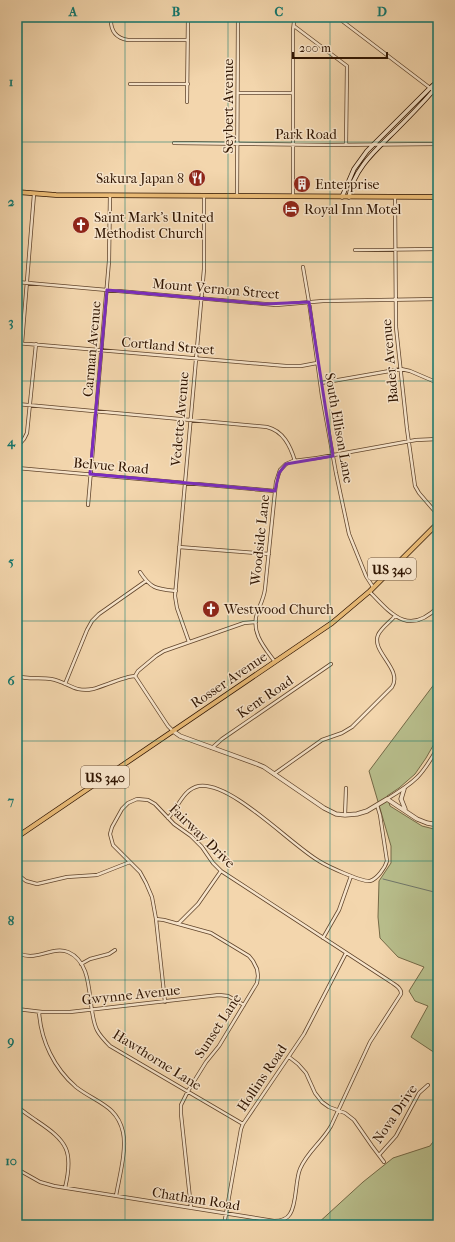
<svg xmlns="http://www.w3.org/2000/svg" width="455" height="1242" font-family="'IM FELL French Canon',serif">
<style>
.green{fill:#b8be8c;stroke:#746946}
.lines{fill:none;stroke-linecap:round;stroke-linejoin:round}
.stream{stroke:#707669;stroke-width:1}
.minor-casing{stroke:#60442b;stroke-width:4}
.tertiary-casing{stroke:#60442b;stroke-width:5}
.secondary-casing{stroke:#2f1400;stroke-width:5}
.primary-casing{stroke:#2f1400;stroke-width:5.5}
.minor{stroke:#f7e4ca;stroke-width:2.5}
.tertiary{stroke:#f7e4ca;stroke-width:3.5}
.secondary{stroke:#f7e4ca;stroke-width:3.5}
.primary{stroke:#eabb76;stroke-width:4}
.marked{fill:none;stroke:#7b2cbf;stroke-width:3;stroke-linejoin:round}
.grid{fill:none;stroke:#0f766e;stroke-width:1;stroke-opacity:0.55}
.labels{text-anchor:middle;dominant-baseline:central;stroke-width:3;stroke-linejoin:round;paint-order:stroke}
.shield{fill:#f7e4ca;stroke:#6b523d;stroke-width:1}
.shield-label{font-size:13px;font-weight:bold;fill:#2f1400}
.street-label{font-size:14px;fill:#2f1400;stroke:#f7e4ca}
.poi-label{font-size:14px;fill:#2f1400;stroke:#f7e4ca;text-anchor:start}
.neatline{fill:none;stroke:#0f766e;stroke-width:1.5}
.grid-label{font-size:13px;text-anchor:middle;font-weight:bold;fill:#0f766e}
</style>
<rect width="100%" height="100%" fill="#f3d6ad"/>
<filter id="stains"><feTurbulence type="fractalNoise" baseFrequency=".005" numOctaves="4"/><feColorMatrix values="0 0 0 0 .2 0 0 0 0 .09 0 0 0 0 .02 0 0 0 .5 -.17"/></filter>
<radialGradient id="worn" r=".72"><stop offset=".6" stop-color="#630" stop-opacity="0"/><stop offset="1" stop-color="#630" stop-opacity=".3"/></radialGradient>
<path class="green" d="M438 679V737L426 758 415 774 399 788 387 796 390 806 422 826 438 830V1055L411 1037 428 1006 415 1001 409 991 424 967 398 957 380 938 378 917 379 881 391 863V846L369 771Z
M438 1135V1225H316L363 1182 393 1158 430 1146Z"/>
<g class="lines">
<path class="stream" d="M383 879 438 893"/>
<g class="minor-casing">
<path id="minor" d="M111 17C110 30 115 38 128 40H188
M337 17 438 94
M294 26 347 66 346 145
M17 30 21 17
M130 84H188
M238 93H293
M187 102 188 17
M174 143 328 145 438 144
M237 196 238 17
M293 196V30L294 22 297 17
M395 197 396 327 407 429 415 486 419 493 438 515
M355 250 438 249
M303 267 309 302 322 396 336 473 349 534 366 576 373 587
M17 282 276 305 323 301 438 299
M17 343 286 366H301L317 363
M22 343 34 194
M321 383 401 369 410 371 438 383
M17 404 267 427C283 431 290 445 295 461
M17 447 24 439 27 433 36 344
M17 468 275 491
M88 505 109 261 110 195
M179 547 269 554
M140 572C151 589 157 589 176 591
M370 592C392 615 409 636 438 607
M189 642 177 608 175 596 204 269V196
M275 662C264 647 251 633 257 613 260 605 264 598 265 589L276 482 280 470 286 464 293 461 317 458 416 440 438 439
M17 676C28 680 40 677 51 679 68 682 74 693 93 689 104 686 126 676 135 676
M135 676 138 671 156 656 164 651 244 623 256 622
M135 676 168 726 173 731
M65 684 87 630 92 621 99 614 146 581
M212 748 222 739 331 664
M274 774 322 740 342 733 352 727 392 687C403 669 371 652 378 635 381 628 390 622 395 616
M387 799C415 782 422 776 438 747
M345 815 346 788
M168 818C178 808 183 789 199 786 231 781 291 845 319 861 327 866 361 882 370 881 377 879 385 868 387 861L380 815 377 805
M17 874 26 881 37 884 67 877 97 875 130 862
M156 919 164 920 211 933 249 956 253 961 257 969 258 976 257 983 219 1046 206 1062 188 1091 181 1105V1114L191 1208
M178 924 198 904 221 871
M323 938 339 910 351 876
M20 954C38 961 52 946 68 952 96 964 86 1008 97 1030 100 1036 105 1041 110 1046L243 1124
M81 964 90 959 109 954 115 950
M17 1009 42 1012H70L219 995 228 996 244 1005
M39 1012C41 1041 54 1068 76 1087 95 1102 117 1105 123 1132 127 1150 119 1178 116 1196
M289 1057 298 1064 306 1073 315 1093 322 1102 329 1107 345 1113 354 1120 372 1146 384 1162
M17 1106C23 1112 30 1116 37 1121 67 1141 74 1151 65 1188
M379 1155 396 1136 419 1093 428 1085
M17 1169 40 1182 54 1186 274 1221C281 1221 287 1219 290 1214 297 1204 295 1181 300 1169 307 1152 322 1142 331 1126L370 1042 401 994C402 988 395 985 391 982L221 871 213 863 202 847 191 836 174 824 155 804 148 800 137 799 128 803 122 809 112 827 110 834 113 845 140 872 146 883 152 897 156 919 165 1002
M224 1225 241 1129 243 1124 304 1034 346 953"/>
</g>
<g class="tertiary-casing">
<path id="tertiary" d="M173 731 180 736 257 764 264 767 324 808 336 814 345 815 357 814 367 811 387 799 417 819 427 823 438 825
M404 789 401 799 405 809"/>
</g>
<g class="secondary-casing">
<path id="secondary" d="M342 197 354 169 367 151 430 88 438 81
M349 197C353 169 377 149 396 130 410 116 425 101 438 85"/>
</g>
<g class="primary-casing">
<path id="primary" d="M17 192 56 195 438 197
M17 837 332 623 370 591 438 523"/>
</g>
<use href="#minor" class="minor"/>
<use href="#tertiary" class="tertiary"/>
<use href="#secondary" class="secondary"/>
<use href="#primary" class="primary"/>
</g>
<path class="marked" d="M107 290 265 304 309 302 333 456 286 464 279 473 275 491 90 474Z"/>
<path class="grid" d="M125 17V1225M228 17V1225M330 17V1225M17 142H438M17 262H438M17 381H438M17 501H438M17 621H438M17 741H438M17 861H438M17 980H438M17 1100H438"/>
<defs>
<g id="restaurant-disc" transform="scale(0.9)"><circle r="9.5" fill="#8f2418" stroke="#f7e4ca"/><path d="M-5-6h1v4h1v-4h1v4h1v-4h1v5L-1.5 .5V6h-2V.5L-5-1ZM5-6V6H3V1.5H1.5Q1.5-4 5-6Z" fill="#fff"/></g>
<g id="building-disc" transform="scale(0.9)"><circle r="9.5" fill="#8f2418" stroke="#f7e4ca"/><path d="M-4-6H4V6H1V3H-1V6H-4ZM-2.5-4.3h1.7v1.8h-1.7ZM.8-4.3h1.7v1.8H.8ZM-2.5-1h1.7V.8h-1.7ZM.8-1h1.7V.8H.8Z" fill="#fff"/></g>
<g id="hotel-disc" transform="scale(0.9)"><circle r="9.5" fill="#8f2418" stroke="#f7e4ca"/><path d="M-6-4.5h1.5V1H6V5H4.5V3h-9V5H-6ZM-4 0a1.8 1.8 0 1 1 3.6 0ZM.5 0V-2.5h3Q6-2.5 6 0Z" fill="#fff"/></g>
<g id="church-disc" transform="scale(0.9)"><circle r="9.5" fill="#8f2418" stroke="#f7e4ca"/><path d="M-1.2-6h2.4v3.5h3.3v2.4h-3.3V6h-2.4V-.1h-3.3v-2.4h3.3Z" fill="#fff"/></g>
</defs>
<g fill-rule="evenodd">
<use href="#restaurant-disc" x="197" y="178"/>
<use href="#building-disc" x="302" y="184"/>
<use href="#hotel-disc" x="291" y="209"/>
<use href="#church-disc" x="81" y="225"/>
<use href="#church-disc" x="211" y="609"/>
</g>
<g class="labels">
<g class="shield">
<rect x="368" y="558" width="48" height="22" rx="3"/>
<rect x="81" y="766" width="48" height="22" rx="3"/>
</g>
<g class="shield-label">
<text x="392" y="569">US 340</text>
<text x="105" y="777">US 340</text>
</g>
<g class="street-label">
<text transform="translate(228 106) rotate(-90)">Seybert Avenue</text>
<text x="306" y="134">Park Road</text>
<text transform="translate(216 289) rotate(5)">Mount Vernon Street</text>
<text transform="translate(168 346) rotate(5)">Cortland Street</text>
<text transform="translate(92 349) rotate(-85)">Carman Avenue</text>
<text transform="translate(390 361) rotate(-95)">Bader Avenue</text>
<text transform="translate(180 419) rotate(-85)">Vedette Avenue</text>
<text transform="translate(339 428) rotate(80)">South Ellison Lane</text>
<text transform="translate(111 466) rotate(5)">Belvue Road</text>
<text transform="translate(260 540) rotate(-84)">Woodside Lane</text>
<text transform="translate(229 680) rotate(-34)">Rosser Avenue</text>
<text transform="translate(265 697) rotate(-34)">Kent Road</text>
<text transform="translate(202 836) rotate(44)">Fairway Drive</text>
<text transform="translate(131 995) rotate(-6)">Gwynne Avenue</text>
<text transform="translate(218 1026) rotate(-57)">Sunset Lane</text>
<text transform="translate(157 1060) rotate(32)">Hawthorne Lane</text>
<text transform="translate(262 1078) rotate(-56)">Hollins Road</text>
<text transform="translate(395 1114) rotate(-56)">Nova Drive</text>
<text transform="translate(196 1199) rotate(9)">Chatham Road</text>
</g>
<g class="poi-label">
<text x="184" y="178" text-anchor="end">Sakura Japan 8</text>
<text x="315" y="184">Enterprise</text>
<text x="304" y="209">Royal Inn Motel</text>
<text x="94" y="217">Saint Mark's United<tspan x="94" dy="16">Methodist Church</tspan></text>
<text x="224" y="609">Westwood Church</text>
</g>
</g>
<rect width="455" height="1242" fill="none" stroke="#f3d6ad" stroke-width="44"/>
<path d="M293 52v6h94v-6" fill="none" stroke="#2f1400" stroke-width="2"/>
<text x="299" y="52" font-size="12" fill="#2f1400" stroke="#f7e4ca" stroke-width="3" paint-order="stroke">200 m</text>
<rect x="22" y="22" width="411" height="1198" class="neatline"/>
<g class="grid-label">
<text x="73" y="16">A</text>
<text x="176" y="16">B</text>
<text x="279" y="16">C</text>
<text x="382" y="16">D</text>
<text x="11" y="86">1</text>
<text x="11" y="206">2</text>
<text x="11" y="326">3</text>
<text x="11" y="446">4</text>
<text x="11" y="566">5</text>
<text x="11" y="685">6</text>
<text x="11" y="805">7</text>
<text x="11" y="925">8</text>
<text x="11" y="1045">9</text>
<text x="11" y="1165">10</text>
</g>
<rect width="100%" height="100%" filter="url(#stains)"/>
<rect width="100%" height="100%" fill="url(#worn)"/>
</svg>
